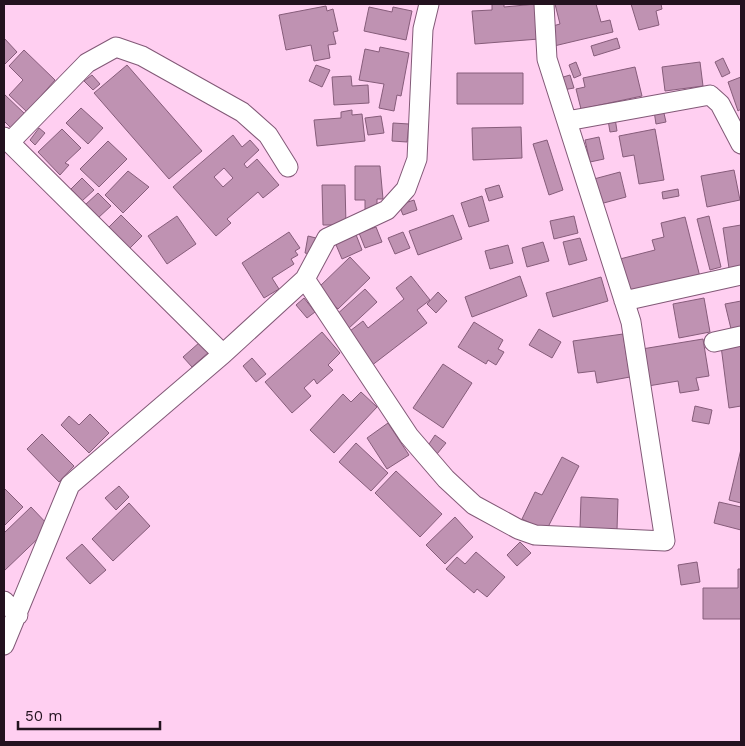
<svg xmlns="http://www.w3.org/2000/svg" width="745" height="746" font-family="'Work Sans',sans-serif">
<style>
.building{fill:#bf92b2;stroke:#865c7a;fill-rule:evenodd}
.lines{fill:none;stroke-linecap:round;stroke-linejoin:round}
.minor-casing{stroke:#825977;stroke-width:21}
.minor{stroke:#fff;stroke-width:19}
</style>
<rect width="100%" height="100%" fill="#ffcff1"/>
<path class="building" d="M492 4H504V7L536 4 539 39 475 44 472 11 492 10Z
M555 4H596L601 22 610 20 613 32 554 46 549 27 560 24Z
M631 4H661L662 9 656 11 659 25 639 30Z
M326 6 327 11 333 9 338 31 333 32 336 44 328 45 330 58 314 61 311 45 286 50 279 15Z
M369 7 392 12 393 7 412 11 406 40 364 31Z
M4 38 17 52 4 65Z
M617 38 620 48 594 56 591 46Z
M380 47 409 53 401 96 397 95 394 111 379 108 384 84 359 80 365 49 379 52Z
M24 50 55 80 27 112 9 95 23 80 9 66Z
M723 58 730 73 722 77 715 62Z
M576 62 581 75 574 78 569 65Z
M700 62 703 86 665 91 662 67Z
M127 65 202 151 169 179 94 93Z
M316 65 330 70 322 87 309 81Z
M635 67 642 96 581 109 576 89 585 87 583 78Z
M457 73H523V104H457Z
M92 75 100 84 93 90 84 81Z
M570 75 574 88 563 90 560 78Z
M351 76 352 86 368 85 369 103 334 105 332 77Z
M741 77V109L738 111 728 82Z
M4 94 25 114 11 128 4 121Z
M81 108 103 128 88 144 66 123Z
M663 109 666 122 656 124 654 111Z
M352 110V115L362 114 365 141 317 146 314 120 341 118V112Z
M381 116 384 133 368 135 365 118Z
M615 118 617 131 610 132 608 120Z
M393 123 409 124 407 142 392 141Z
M521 127 522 158 473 160 472 128Z
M39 128 45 133 35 145 30 140Z
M62 129 81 148 65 163 69 165 60 175 38 152Z
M655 129 664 180 639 184 634 155 623 157 619 136Z
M233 135 242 147 250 140 259 150 244 164 247 168 257 159 279 185 263 198 258 192 227 219 231 223 216 236 173 187ZM224 168 233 178 223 187 214 177Z
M599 137 604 159 590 162 585 140Z
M547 140 563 190 549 195 533 144Z
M108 141 127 159 99 187 80 169Z
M355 166H380L383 199H377V209H365V200H355Z
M734 170 740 200 707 207 701 176Z
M128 171 149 187 123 213 105 195Z
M620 172 626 197 600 204 594 179Z
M82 178 94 190 82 201 71 189Z
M322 185H345L346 225H323Z
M499 185 503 197 489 201 485 189Z
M678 189 679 196 663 199 662 192Z
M98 193 111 206 98 218 85 205Z
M482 196 489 221 469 227 461 203Z
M414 200 417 210 403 215 399 205Z
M121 215 142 236 129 249 108 228Z
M453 215 462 239 418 255 409 231Z
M177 216 196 244 167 264 148 236Z
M574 216 578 233 554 239 550 221Z
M709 216 721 267 710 270 697 219Z
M685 217 700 277 628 294 620 259 655 250 652 240 664 237 661 223Z
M741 225V267L729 268 723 228Z
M376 227 382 242 365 248 359 233Z
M289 232 300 248 295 251 298 255 291 259 294 264 272 278 279 289 264 298 242 263Z
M355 232 362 250 342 259 334 240Z
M403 232 410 248 395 254 388 238Z
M308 236 320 239 310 254 305 253Z
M580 238 587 260 569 265 563 242Z
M543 242 549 261 527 267 522 248Z
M508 245 513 263 490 269 485 251Z
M350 257 370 278 338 309 318 288Z
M411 276 430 300 417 310 427 323 371 366 346 334 363 321 368 328 404 299 396 288Z
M520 276 527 296 472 317 465 297Z
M601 277 608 301 553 317 546 293Z
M365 289 377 302 348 329 335 316Z
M438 292 447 301 436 313 427 304Z
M304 298 315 312 307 318 296 305Z
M704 298 710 332 679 338 673 304Z
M741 301V332L732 333 725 304Z
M474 322 503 340 498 349 504 352 496 365 488 360 486 364 458 347Z
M539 329 561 342 552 358 529 345Z
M322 332 340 353 328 365 333 370 317 384 314 379 304 388 311 396 292 413 265 382Z
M623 334 630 377 597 383 595 371 578 373 573 341Z
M703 339 709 376 696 378 699 390 680 393 678 381 648 386 642 349Z
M200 342 209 352 192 367 183 357Z
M741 344V406L729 408 721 346Z
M252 358 266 374 256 382 243 366Z
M443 364 472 383 443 428 413 408Z
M361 392 377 407 334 453 310 430 343 394 351 402Z
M695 406 712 410 709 424 692 421Z
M90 414 109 433 89 453 61 425 69 416 79 425Z
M388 423 409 455 387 469 367 438Z
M42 434 74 466 59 482 27 449Z
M435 435 446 443 437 454 427 447Z
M356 443 388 473 371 491 339 462Z
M741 449V503L729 500Z
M562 457 579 466 546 531 522 519 535 492 542 495Z
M396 471 442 514 420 537 375 493Z
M119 486 129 497 116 510 105 498Z
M4 488 23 507 4 526Z
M581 497 618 499 617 530 580 528Z
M719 502 741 507V530L714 523Z
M129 503 150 526 113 561 92 539Z
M31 507 50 527 4 571V533Z
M455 517 473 537 445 564 426 545Z
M520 542 531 553 517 566 507 555Z
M82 544 106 570 90 584 66 558Z
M476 552 505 577 487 597 477 589 474 593 446 569 457 557 465 564Z
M697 562 700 582 681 585 678 565Z
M738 569H741V619H703V588H738Z"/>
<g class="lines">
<g class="minor-casing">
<path id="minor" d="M567 121 710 95 720 104 741 144
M4 137 223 354
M9 143 87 63 116 47 142 56 242 112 268 135 288 167
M305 279 409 436 446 479 474 505 518 529 535 535 665 541 631 322 547 59 544 4
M624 301 741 275
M714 342 741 336
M4 601 18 615
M4 645 70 485 223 354 305 279 327 238 387 210 406 189 417 159 423 29 429 4"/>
</g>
<use href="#minor" class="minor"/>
</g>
<rect width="745" height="746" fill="none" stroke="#23121f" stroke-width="10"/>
<path d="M18 721v8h142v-8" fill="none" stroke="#23121f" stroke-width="2.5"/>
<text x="25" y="721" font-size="15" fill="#23121f" stroke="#ffcff1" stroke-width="4" paint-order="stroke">50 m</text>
</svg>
